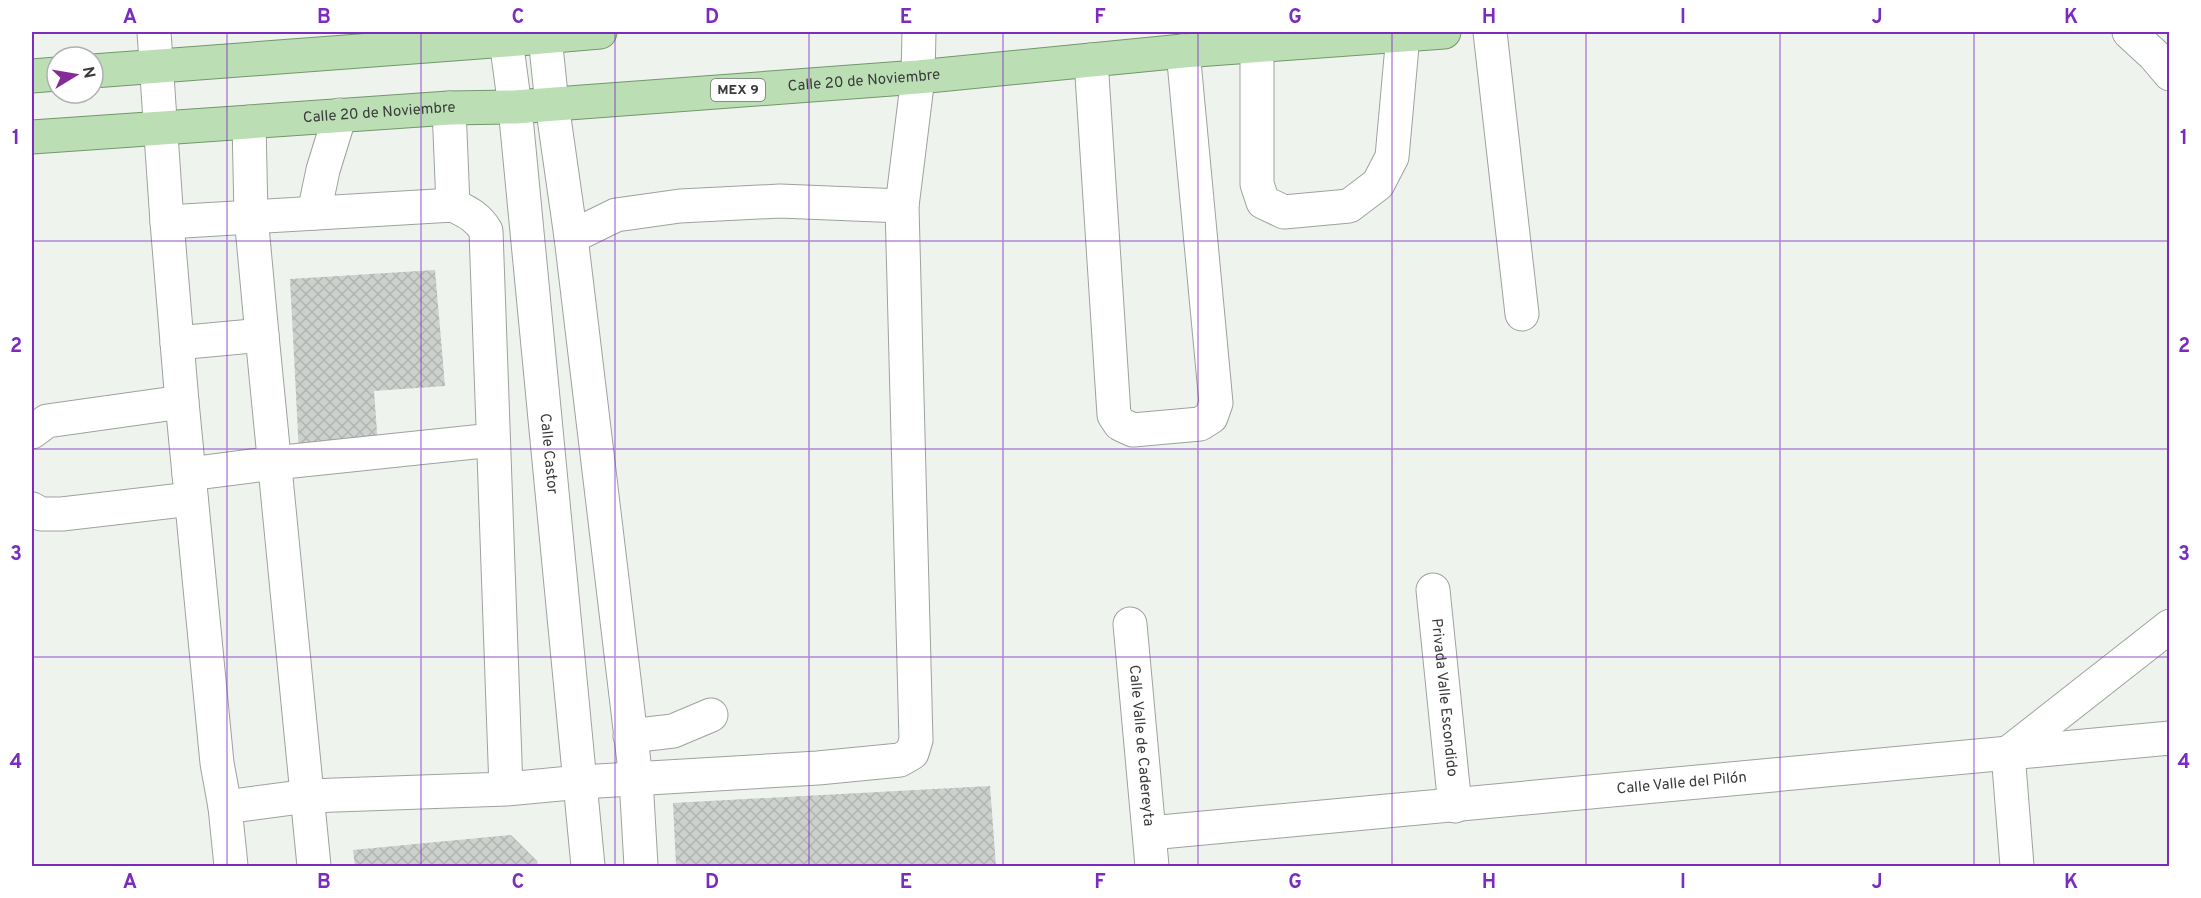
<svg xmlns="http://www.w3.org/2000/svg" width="2201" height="898" font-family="Overpass,sans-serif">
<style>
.building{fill:url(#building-cross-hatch)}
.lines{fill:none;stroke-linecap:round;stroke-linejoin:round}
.minor-casing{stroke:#9ea29e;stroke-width:35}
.major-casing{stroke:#72976a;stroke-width:35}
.minor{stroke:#fff;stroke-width:33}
.major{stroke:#bcdeb5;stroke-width:33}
.grid{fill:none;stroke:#7b2cbf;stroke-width:1.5;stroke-opacity:0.55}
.labels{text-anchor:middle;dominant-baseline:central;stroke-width:4.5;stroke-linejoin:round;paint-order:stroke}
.shield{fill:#fefffe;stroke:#747674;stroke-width:1.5}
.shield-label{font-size:14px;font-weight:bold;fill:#393b39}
.street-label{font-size:15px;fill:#393b39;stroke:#fefffe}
.neatline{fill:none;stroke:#7b2cbf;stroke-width:2}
.grid-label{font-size:20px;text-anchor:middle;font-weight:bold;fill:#7b2cbf}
</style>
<defs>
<pattern id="building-cross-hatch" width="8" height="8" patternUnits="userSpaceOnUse" patternTransform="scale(1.5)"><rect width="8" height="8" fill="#cdd1cd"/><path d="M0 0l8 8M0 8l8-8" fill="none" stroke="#b1b4b1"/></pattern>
</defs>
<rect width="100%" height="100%" fill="#eff3ee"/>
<path class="building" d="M435 270 445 386 374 391 378 446 299 453 290 279Z
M990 786 996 866H676L673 803Z
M511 835 537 861 538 866H355L353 850Z"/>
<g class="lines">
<g class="minor-casing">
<g id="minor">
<path d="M154 32 167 222"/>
<path d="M1490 32 1522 314"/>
<path d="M2129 32 2154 55 2170 74"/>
<path d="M545 37 552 104 571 237 636 779 641 866"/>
<path id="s1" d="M506 40 515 107 588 866"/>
<path d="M1257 45V184L1263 202 1284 212 1349 206 1378 184 1392 157 1403 35"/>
<path d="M1091 60 1114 415 1120 424 1133 430 1200 424 1211 417 1216 403 1183 51"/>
<path d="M449 108 453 205"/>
<path d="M249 122 251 216 262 335 314 866"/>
<path d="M314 213 323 170 340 115"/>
<path d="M571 237 616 215 680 206 780 201 902 206"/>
<path d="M177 343 262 335"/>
<path d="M32 432 47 421 182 402"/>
<path d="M189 474 274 463 493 440"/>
<path d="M32 509 41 514H62L191 499"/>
<path id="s2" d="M1433 590 1455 806"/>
<path id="s3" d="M1130 624 1152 866"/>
<path d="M630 736 673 731 711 715"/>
<path d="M2008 753 2170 626"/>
<path d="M2008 753 2017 866"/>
<path d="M506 789 486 231C478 217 467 212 453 205L167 222 182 402 217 763 225 807 308 796 506 789 581 782 818 768 900 760 912 753 916 740 902 206 918 77 919 32"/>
<path d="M225 807 231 866"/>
<path id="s4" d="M1150 833 2170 738"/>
</g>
</g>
<g class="major-casing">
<g id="major">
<path d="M93 71 506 40 600 32"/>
<path d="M32 76 57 74"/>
<path id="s5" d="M32 137 449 108 515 107 918 77 1183 51 1444 32"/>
</g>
</g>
<use href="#minor" class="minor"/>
<use href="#major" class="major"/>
</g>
<path class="grid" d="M227 32V866M421 32V866M615 32V866M809 32V866M1003 32V866M1198 32V866M1392 32V866M1586 32V866M1780 32V866M1974 32V866M32 241H2170M32 449H2170M32 657H2170"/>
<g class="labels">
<rect class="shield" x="711" y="79" width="54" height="22" rx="4.5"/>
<g class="shield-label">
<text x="738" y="90">MEX 9</text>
</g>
<g class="street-label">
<text stroke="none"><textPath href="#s5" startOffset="834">Calle 20 de Noviembre</textPath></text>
<text stroke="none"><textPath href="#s5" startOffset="348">Calle 20 de Noviembre</textPath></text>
<text stroke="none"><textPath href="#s1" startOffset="416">Calle Castor</textPath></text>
<text stroke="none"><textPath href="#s2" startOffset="108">Privada Valle Escondido</textPath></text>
<text stroke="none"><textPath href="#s3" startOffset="122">Calle Valle de Cadereyta</textPath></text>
<text stroke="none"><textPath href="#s4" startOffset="534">Calle Valle del Pilón</textPath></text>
</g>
</g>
<rect width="2201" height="898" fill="none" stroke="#fefffe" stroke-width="66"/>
<g transform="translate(75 75) rotate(79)"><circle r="28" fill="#fefffe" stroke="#afb1af" stroke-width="1.5"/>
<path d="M0-4.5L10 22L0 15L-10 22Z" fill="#852b98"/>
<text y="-9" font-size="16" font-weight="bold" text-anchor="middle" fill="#393b39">N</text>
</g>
<rect x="33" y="33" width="2135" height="832" class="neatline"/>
<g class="grid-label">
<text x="130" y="23">A</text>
<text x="324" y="23">B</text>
<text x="518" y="23">C</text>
<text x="712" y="23">D</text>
<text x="906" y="23">E</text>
<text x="1100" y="23">F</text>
<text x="1295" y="23">G</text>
<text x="1489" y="23">H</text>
<text x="1683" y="23">I</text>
<text x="1877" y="23">J</text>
<text x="2071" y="23">K</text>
<text x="16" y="144">1</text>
<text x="2184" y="144">1</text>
<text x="16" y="352">2</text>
<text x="2184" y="352">2</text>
<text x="16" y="560">3</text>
<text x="2184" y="560">3</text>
<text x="16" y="768">4</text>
<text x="2184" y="768">4</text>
<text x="130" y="888">A</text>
<text x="324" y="888">B</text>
<text x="518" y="888">C</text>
<text x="712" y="888">D</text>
<text x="906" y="888">E</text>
<text x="1100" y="888">F</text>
<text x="1295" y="888">G</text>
<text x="1489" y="888">H</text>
<text x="1683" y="888">I</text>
<text x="1877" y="888">J</text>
<text x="2071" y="888">K</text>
</g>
</svg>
